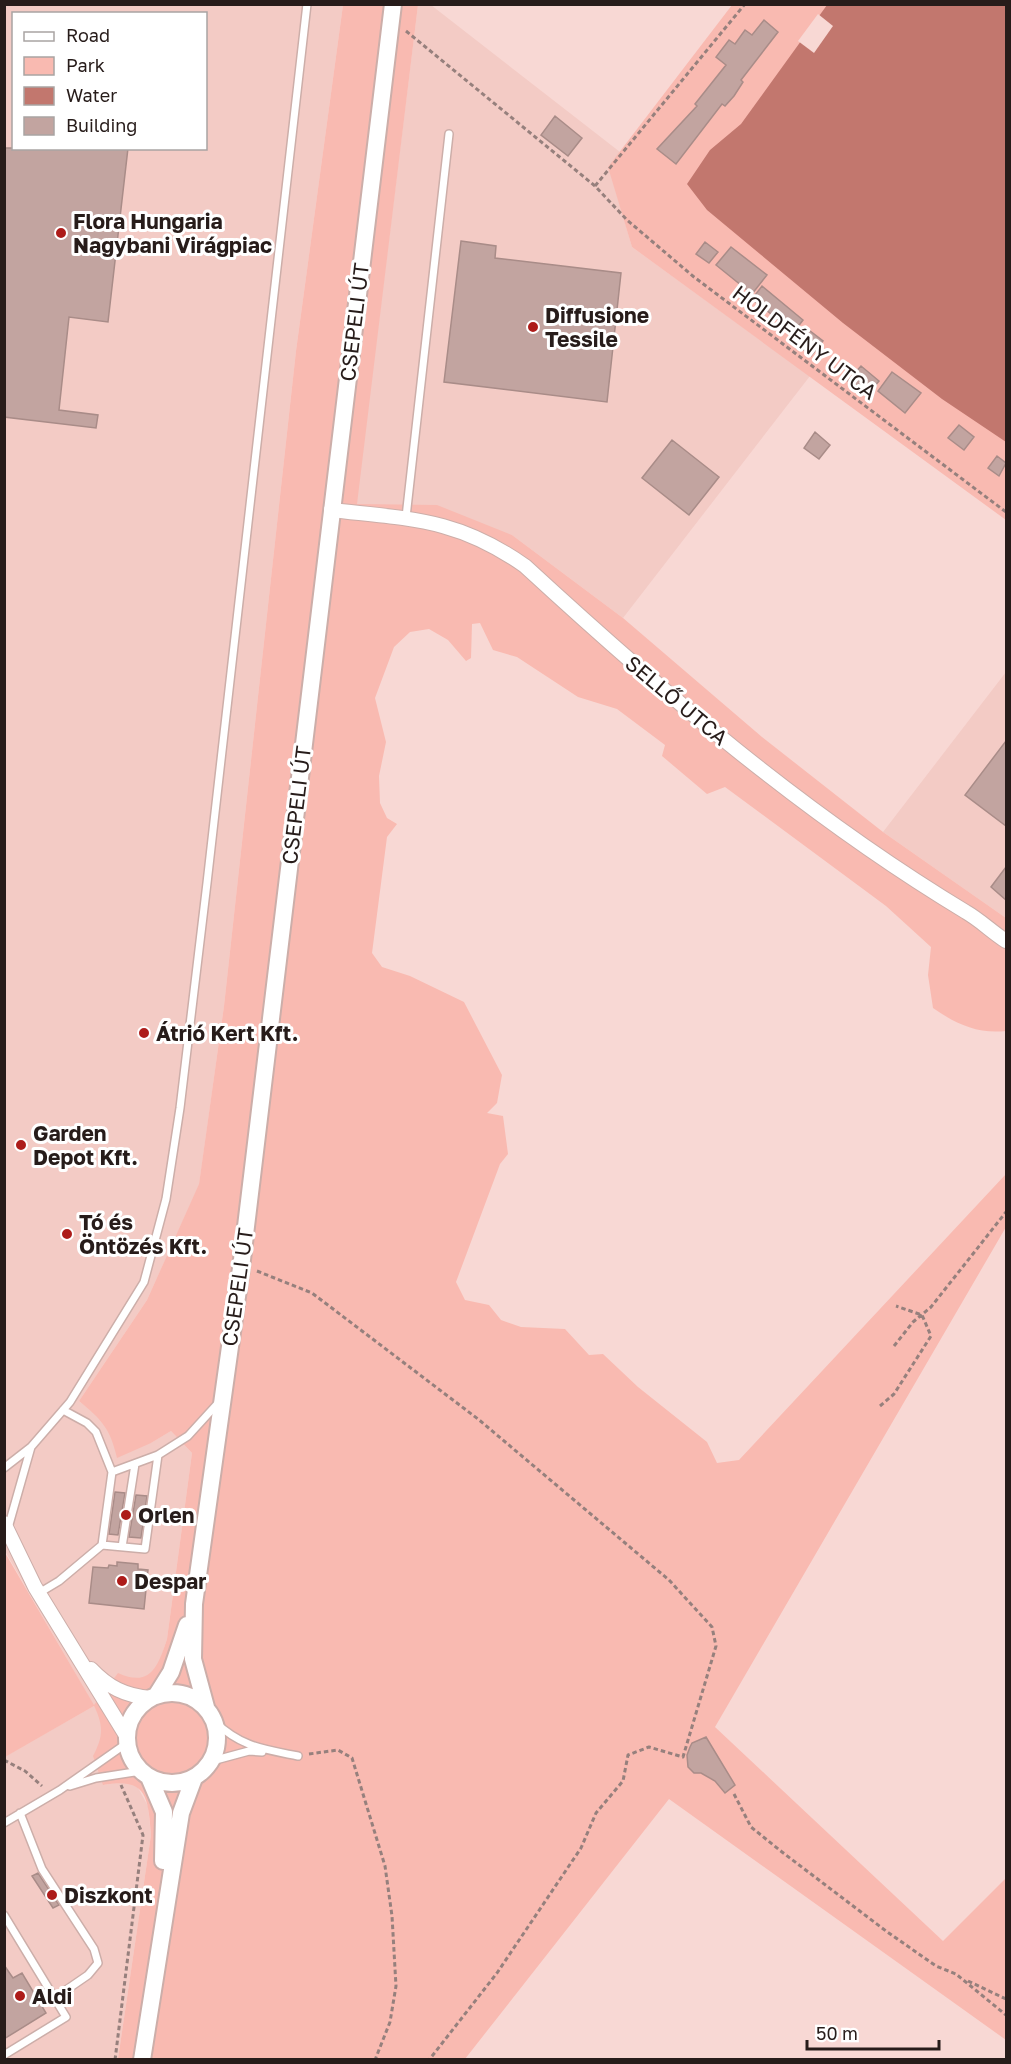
<svg xmlns="http://www.w3.org/2000/svg" width="1011" height="2064" font-family="'Golos Text',sans-serif">
<style>
.built{fill:#f3cbc5;fill-rule:evenodd}
.green{fill:#f9bab1}
.water{fill:#c2776e}
.pier{fill:#f8d8d4}
.building{fill:#c2a4a0;stroke:#a98c88;stroke-width:1.5}
.lines{fill:none;stroke-linecap:round;stroke-linejoin:round}
.service-casing{stroke:#ccaea9;stroke-width:10}
.minor-casing{stroke:#ccaea9;stroke-width:16}
.tertiary-casing{stroke:#ccaea9;stroke-width:20}
.path{stroke:#96807d;stroke-width:3;stroke-dasharray:4.5 3;stroke-linecap:butt}
.service{stroke:#fff;stroke-width:7}
.minor{stroke:#fff;stroke-width:14}
.tertiary{stroke:#fff;stroke-width:16}
.poi-dot{fill:#ad1c1a;stroke:#fff;stroke-width:2}
.labels{text-anchor:middle;dominant-baseline:central;stroke-width:6;stroke-linejoin:round;paint-order:stroke}
.poi-label{font-size:21px;font-weight:bold;fill:#271c1a;stroke:#fff;text-anchor:start}
.street-label{font-size:21px;fill:#271c1a;stroke:#fff}
</style>
<rect width="100%" height="100%" fill="#f8d8d4"/>
<path class="built" d="M5 5H343L296 351 224 1006 199 1185 147 1300 79 1401 102 1420 112 1435 151 1443 171 1431 192 1453 167 1639 159 1663 151 1674 140 1679 127 1677 94 1706 102 1721 104 1785 125 1781 137 1786 148 1806 151 1835 118 2059H5L4 1757 94 1706 5 1551ZM14 14H206V148H14Z
M418 5H431L620 152 609 167 632 247 810 376 623 618 512 535 356 505Z
M1006 672V918L883 832Z"/>
<path class="green" d="M343 5H418L357 504 437 505 512 535 623 618 762 737 883 832 1006 918V1031C977 1034 956 1024 933 1008L928 975 931 947 886 906 725 787 707 794 662 756 665 745 617 709 578 697 517 657 493 650 480 623 472 624 471 658 466 661 448 640 429 629 410 632 394 647 375 698 386 742 379 776 380 803 387 818 397 824 387 837 372 953 382 967 410 976 464 1002 502 1075 497 1103 487 1113 503 1116 508 1154 500 1164 456 1282 465 1300 489 1305 501 1320 521 1327 565 1329 589 1355 603 1354 638 1387 707 1442 717 1463 739 1460 1006 1174V1227L715 1727 943 1941 1006 1878V2040L669 1799 465 2059H118L151 1835C148 1797 147 1777 103 1785L93 1756C103 1737 104 1726 94 1706L5 1757 4 1551 94 1705 118 1673C151 1688 158 1666 167 1639L192 1453 171 1431 151 1443 117 1458C110 1428 102 1420 79 1401L147 1300 199 1184 224 1006 296 351Z
M732 5H1006V520L632 247 608 167Z"/>
<path class="water" d="M827 5H1006V442L942 399 843 323 707 210 687 184 710 150 741 124Z"/>
<path class="pier" d="M818 14 833 26 814 53 798 41Z"/>
<path class="building" d="M764 20 778 32 741 80 743 82 734 96 725 106 722 104 676 164 657 149 697 106 695 104 726 65 716 57 729 40 735 44 745 30 752 35Z
M555 116 582 138 568 156 541 135Z
M4 148H128L108 322 69 317 59 410 98 415 96 428 4 417Z
M461 241 496 246 495 258 621 273 607 402 444 382Z
M705 242 718 252 709 263 696 254Z
M731 247 767 275 752 294 716 265Z
M762 286 803 320 794 332 752 299Z
M805 327 823 341 811 356 793 341Z
M861 366 879 381 866 396 848 381Z
M892 372 921 393 905 413 878 391Z
M959 425 974 437 964 450 948 438Z
M815 432 830 445 819 459 804 448Z
M672 440 719 477 689 515 642 478Z
M997 456 1006 463 999 476 988 468Z
M1006 741V826L965 795Z
M1006 867V900L991 887Z
M115 1492 125 1493 118 1535 109 1534Z
M136 1495 147 1496 141 1538 129 1537Z
M117 1562 138 1564V1569L148 1570 144 1609 89 1603 93 1567 108 1568 109 1565 117 1566Z
M706 1737 735 1785 725 1793 715 1781 701 1773H694L688 1767 687 1755 690 1747 692 1743Z
M38 1873 59 1905 53 1908 32 1876Z
M4 1965 13 1978 22 1973 46 2013 4 2039Z"/>
<g class="lines">
<g class="service-casing">
<path id="service" d="M406 517 449 134
M4 1468 31 1447 70 1402 144 1282 166 1199 180 1108 207 883 307 4
M112 1472 158 1455 188 1436 219 1402
M8 1528 31 1447
M102 1545 145 1549 158 1455
M122 1547 135 1464
M39 1593 59 1581 102 1545 112 1472 96 1432 87 1423 63 1410
M214 1721C241 1747 263 1749 298 1756
M212 1761 249 1751 262 1752
M70 1786 96 1778 141 1771
M20 1813 42 1869 94 1949 98 1963 88 1975 56 1997
M4 1823 60 1790 127 1743
M4 1915 66 2017 4 2055"/>
</g>
<g class="minor-casing">
<path id="minor" d="M331 510C410 519 457 518 525 566 663 693 805 815 966 912 980 920 992 932 1006 941
M4 1523 35 1587 127 1737
M91 1669C108 1687 125 1696 151 1698"/>
</g>
<g class="tertiary-casing">
<path id="tertiary" d="M127 1738a45 45 0 1 1 90 0a45 45 0 1 1-90 0Z
M156 1696 171 1672 187 1625
M206 1707 193 1659 194 1604 241 1268 393 4
M149 1777 164 1812 163 1861
M142 2060 181 1813 194 1778"/>
</g>
<path class="path" d="M406 31 595 186 627 220 694 277 1006 512
M595 186 745 4
M257 1271 312 1293 478 1419 669 1580 712 1627 716 1646 683 1757 649 1747 628 1755 623 1781 596 1813 581 1848 497 1973 429 2060
M894 1346 913 1322 931 1307 1006 1212
M880 1406 894 1394 931 1336 922 1315 896 1306
M309 1754 338 1750 352 1758 385 1866 392 1916 396 1986 390 2022 375 2060
M4 1760 25 1771 42 1786
M734 1794 751 1827 782 1852 886 1931 936 1966 956 1974 1006 2015
M968 1981 1006 1999
M115 2060 143 1835 121 1785"/>
<use href="#service" class="service"/>
<use href="#minor" class="minor"/>
<use href="#tertiary" class="tertiary"/>
</g>
<g class="poi-dot">
<circle cx="61" cy="233" r="6"/>
<circle cx="533" cy="327" r="6"/>
<circle cx="144" cy="1033" r="6"/>
<circle cx="21" cy="1145" r="6"/>
<circle cx="67" cy="1234" r="6"/>
<circle cx="126" cy="1515" r="6"/>
<circle cx="122" cy="1581" r="6"/>
<circle cx="52" cy="1895" r="6"/>
<circle cx="20" cy="1996" r="6"/>
</g>
<g class="labels">
<g class="poi-label">
<text x="73" y="221">Flora Hungaria<tspan x="73" dy="24">Nagybani Virágpiac</tspan></text>
<text x="545" y="315">Diffusione<tspan x="545" dy="24">Tessile</tspan></text>
<text x="156" y="1033">Átrió Kert Kft.</text>
<text x="33" y="1133">Garden<tspan x="33" dy="24">Depot Kft.</tspan></text>
<text x="79" y="1222">Tó és<tspan x="79" dy="24">Öntözés Kft.</tspan></text>
<text x="138" y="1515">Orlen</text>
<text x="134" y="1581">Despar</text>
<text x="64" y="1895">Diszkont</text>
<text x="32" y="1996">Aldi</text>
</g>
<g class="street-label">
<text transform="translate(354 322) rotate(-83)">CSEPELI ÚT</text>
<text transform="translate(805 342) rotate(37)">HOLDFÉNY UTCA</text>
<text transform="translate(677 700) rotate(40)">SELLŐ UTCA</text>
<text transform="translate(296 805) rotate(-83)">CSEPELI ÚT</text>
<text transform="translate(237 1287) rotate(-82)">CSEPELI ÚT</text>
</g>
</g>
<rect width="1011" height="2064" fill="none" stroke="#271c1a" stroke-width="12"/>
<rect x="12" y="12" width="195" height="138" fill="#ffffff" stroke="#a9a4a3" stroke-width="1.5"/>
<rect x="24" y="32" width="30" height="9" fill="#ffffff" stroke="#a9a4a3" stroke-width="1.5"/>
<text x="66" y="42" font-size="18" fill="#271c1a">Road</text>
<rect x="24" y="57" width="30" height="18" fill="#f9bab1" stroke="#a9a4a3" stroke-width="1.5"/>
<text x="66" y="72" font-size="18" fill="#271c1a">Park</text>
<rect x="24" y="87" width="30" height="18" fill="#c2776e" stroke="#a9a4a3" stroke-width="1.5"/>
<text x="66" y="102" font-size="18" fill="#271c1a">Water</text>
<rect x="24" y="117" width="30" height="18" fill="#c2a4a0" stroke="#a9a4a3" stroke-width="1.5"/>
<text x="66" y="132" font-size="18" fill="#271c1a">Building</text>
<path d="M807 2040v9h132v-9" fill="none" stroke="#271c1a" stroke-width="3"/>
<text x="816" y="2040" font-size="18" fill="#271c1a" stroke="#ffffff" stroke-width="4.5" paint-order="stroke">50 m</text>
</svg>
